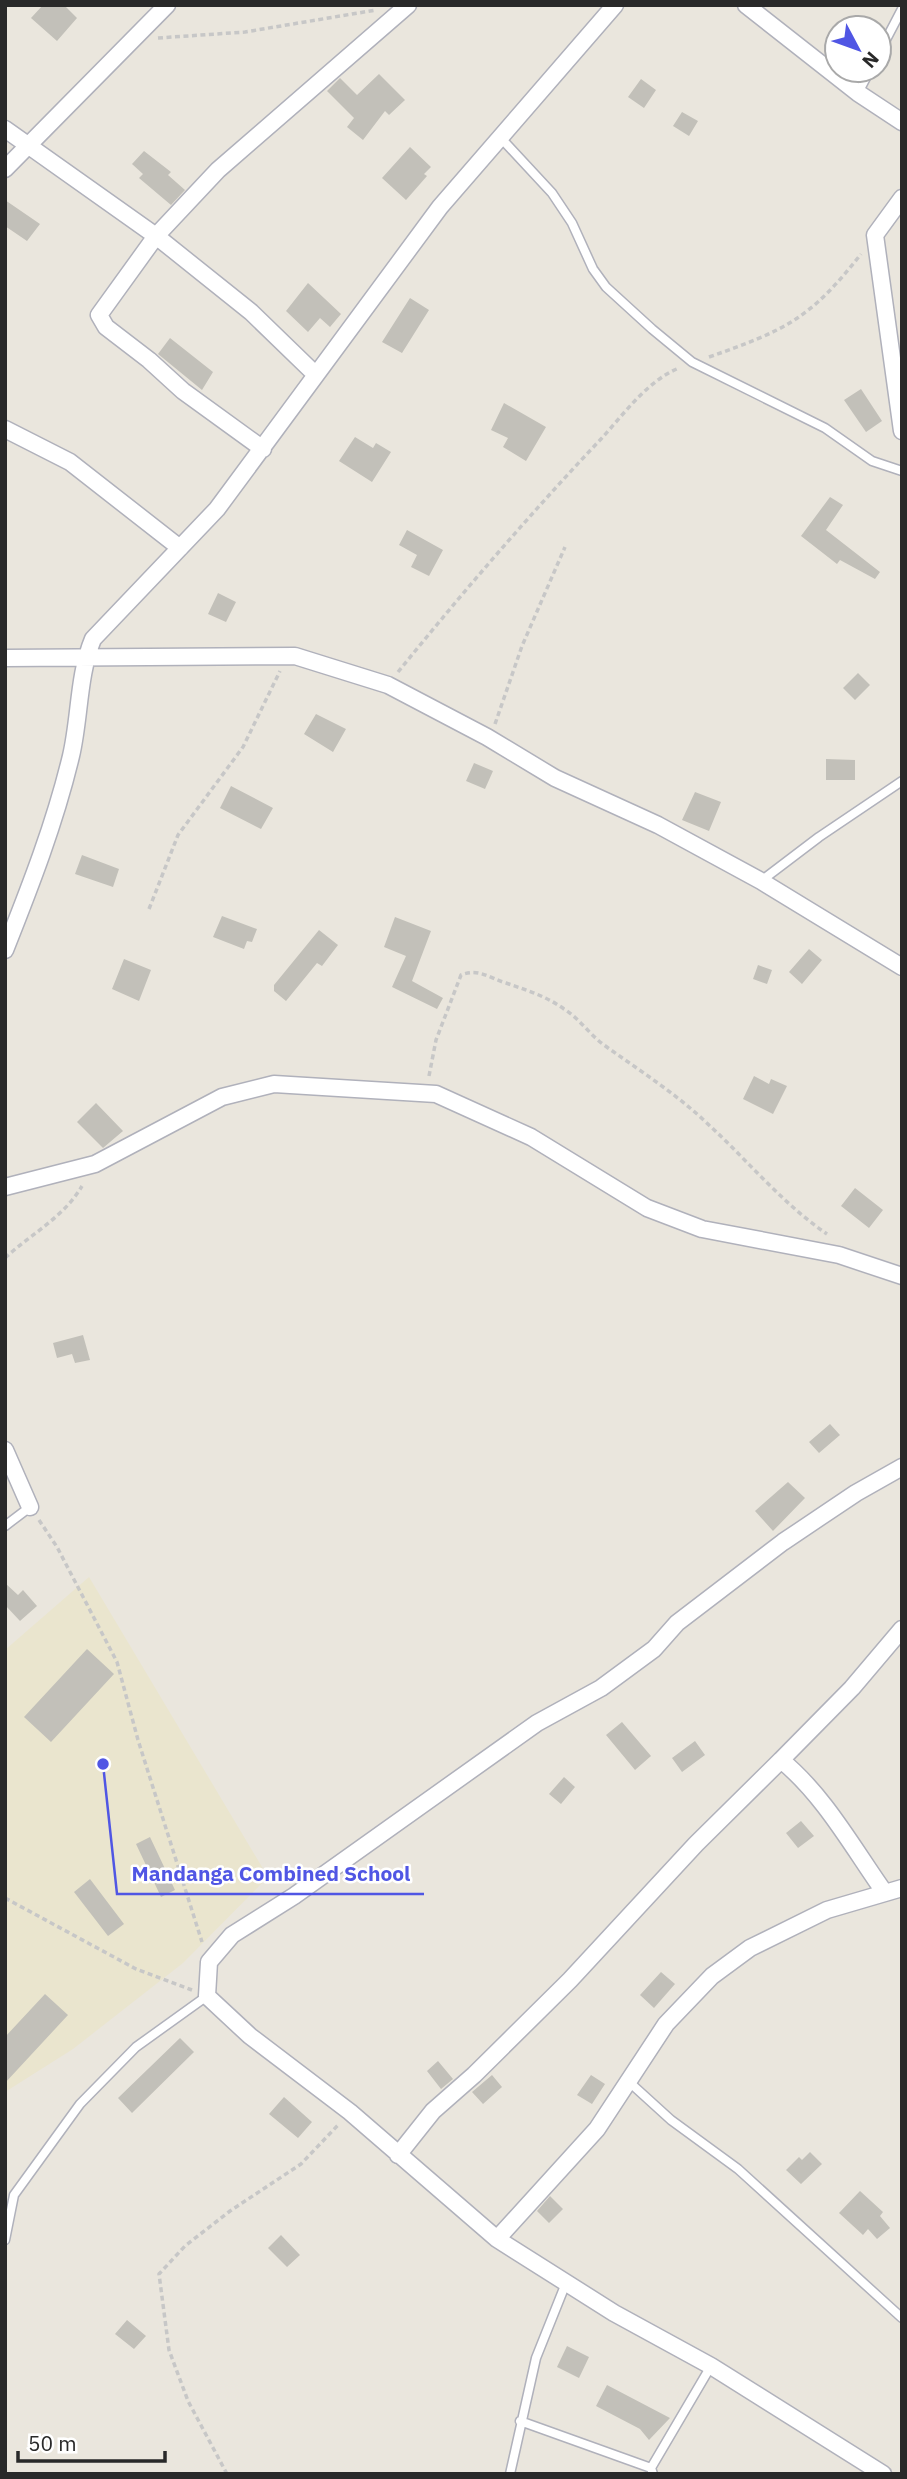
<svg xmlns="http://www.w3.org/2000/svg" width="907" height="2479" font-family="'IBM Plex Sans',sans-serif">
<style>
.education{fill:#eae5ce}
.building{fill:#c2c0b9}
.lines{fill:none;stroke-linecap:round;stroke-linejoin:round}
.service-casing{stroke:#b0b1bb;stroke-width:11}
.minor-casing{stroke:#b0b1bb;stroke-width:19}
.path{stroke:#c7c7c7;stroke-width:3.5;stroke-dasharray:5 3.5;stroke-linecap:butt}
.service{stroke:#fff;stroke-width:8}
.minor{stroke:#fff;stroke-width:16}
.leader{fill:none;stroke:#5056e4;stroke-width:2.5}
.callout-dot{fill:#5056e4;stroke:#fff;stroke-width:2.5}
.callout-label{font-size:21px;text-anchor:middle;font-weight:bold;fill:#5056e4;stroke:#fff;stroke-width:5;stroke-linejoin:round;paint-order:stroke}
</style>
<rect width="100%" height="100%" fill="#eae6dd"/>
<path class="education" d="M89 1577 268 1877 183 1963 73 2049 5 2092V1650Z"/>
<path class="building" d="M43 5H64L77 18 57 41 31 18Z
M379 74 405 100 389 115 385 111 363 140 347 127 354 118 327 91 340 78 357 95Z
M641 79 656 90 644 108 628 97Z
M682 112 698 121 689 136 673 126Z
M410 147 431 167 424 174 427 176 406 200 382 178Z
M144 151 171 172 168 175 185 190 171 205 139 178 143 174 132 164Z
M5 200 40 224 27 241 5 226Z
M308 283 341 314 330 327 320 318 308 332 286 311Z
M410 298 429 310 402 353 382 342Z
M170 338 213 372 202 390 158 354Z
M861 389 882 421 866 432 844 400Z
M504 403 546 427 526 461 503 447 508 438 491 430Z
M355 437 373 448 376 443 391 452 372 482 339 461Z
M830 497 843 505 826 530 880 572 875 579 840 560 837 564 801 536Z
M407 530 443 550 429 576 411 567 417 555 399 545Z
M218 593 236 602 226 622 208 614Z
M858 673 870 685 855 700 843 688Z
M316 714 346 729 333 752 304 734Z
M826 759 855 760V780H826Z
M474 763 493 771 485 789 466 781Z
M231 786 273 808 261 829 220 808Z
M695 792 721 802 709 831 682 820Z
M82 855 119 869 113 887 75 874Z
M222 916 257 929 252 942 247 941 244 949 213 937Z
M395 917 431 931 412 981 443 998 437 1009 392 987 406 956 384 947Z
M319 930 338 945 322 966 317 963 286 1001 274 991V985Z
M809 949 822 960 802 984 789 972Z
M124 959 151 970 139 1001 112 989Z
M758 965 772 970 767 984 753 979Z
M754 1076 769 1084 771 1079 787 1086 773 1114 743 1099Z
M96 1103 123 1131 103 1148 77 1122Z
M855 1188 883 1210 869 1228 841 1206Z
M83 1335 90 1360 75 1363 72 1354 57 1358 53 1343Z
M830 1424 840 1435 819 1453 809 1442Z
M788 1482 805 1498 773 1531 755 1511Z
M5 1583 18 1595 23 1590 37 1606 20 1621 5 1605Z
M87 1649 114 1674 51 1742 24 1717Z
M622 1722 651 1756 635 1770 606 1735Z
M695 1741 705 1755 682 1772 672 1758Z
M564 1777 575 1787 561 1804 549 1794Z
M801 1821 814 1836 798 1848 786 1833Z
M150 1837 175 1890 161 1897 136 1844Z
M90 1879 124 1924 108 1936 74 1892Z
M661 1972 675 1984 654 2008 640 1995Z
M45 1994 68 2015 5 2083V2037Z
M180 2038 194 2052 132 2113 118 2098Z
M438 2061 453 2079 441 2089 427 2071Z
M492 2075 502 2087 483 2104 472 2092Z
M591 2075 605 2084 592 2104 577 2095Z
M284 2097 312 2122 298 2138 269 2114Z
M810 2152 822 2164 801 2184 786 2170 799 2157 802 2160Z
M860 2191 883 2212 880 2216 890 2228 877 2239 868 2229 863 2235 839 2213Z
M550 2196 563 2209 549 2223 537 2211Z
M281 2235 300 2255 287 2267 268 2248Z
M127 2320 146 2336 134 2349 115 2334Z
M567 2346 589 2357 579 2378 557 2367Z
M607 2385 670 2418 649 2440 640 2429 596 2406Z"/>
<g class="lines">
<g class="service-casing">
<path id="service" d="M879 53 902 9
M858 93 870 70
M499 136 552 193 572 223 593 269 606 287 652 329 692 362 825 428 872 461 902 471
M761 881 819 837 902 781
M5 1526 30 1507
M627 2080 671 2120 738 2169 902 2318
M5 2240 14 2195 80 2104 136 2047 207 1996
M520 2421 651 2468
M510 2474 536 2358 566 2283
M653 2474 651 2468 711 2366"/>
</g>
<g class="minor-casing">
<path id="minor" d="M746 5 858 93 902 122
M5 129 156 236 251 312 315 374
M5 169 167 5
M902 198 875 235 902 431
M5 429 70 462 180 548
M263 449 183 391 149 360 106 327 99 315 156 236 218 170 408 5
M5 658 295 656 388 685 487 737 555 778 658 825 761 881 902 967
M5 950C30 887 55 823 71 756 80 718 78 675 93 639L217 509 440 207 615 5
M5 1187 95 1164 222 1097 274 1084 436 1094 531 1137 647 1208 702 1229 839 1255 902 1276
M5 1450 30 1507
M885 1893C853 1848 824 1795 781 1760L852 1688 902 1629
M398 2155 433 2111 474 2075 570 1980 696 1844 781 1760
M497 2239 597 2129 666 2024 712 1976 750 1948 827 1910 902 1888
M883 2474 711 2366 614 2313 497 2239 350 2112 250 2036 207 1996 209 1962 232 1935 294 1896 537 1723 601 1688 654 1649 677 1623 783 1542 856 1493 902 1467"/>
</g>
<path class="path" d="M158 38 245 32 376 10
M709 357C786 330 810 319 861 254
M398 672C463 592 530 514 601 439 624 414 647 381 679 368
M495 724 522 646 565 547
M149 909 178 835 243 747 280 671
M429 1076 436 1040 461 975C479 968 489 978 506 983 526 990 546 996 564 1009 579 1018 589 1034 604 1045 640 1071 677 1094 710 1126 749 1162 783 1204 827 1234
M5 1258C31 1234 64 1217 82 1186
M39 1520 57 1547 117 1662 138 1740 202 1942
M5 1898 136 1969 192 1990
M227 2474 188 2401 169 2350 159 2274 185 2246 230 2211 301 2164 339 2124"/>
<use href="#service" class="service"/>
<use href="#minor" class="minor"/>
</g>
<path class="leader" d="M103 1764L117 1894H424"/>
<circle class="callout-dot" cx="103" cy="1764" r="7"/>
<g class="callout-label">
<text x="271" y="1881">Mandanga Combined School</text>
</g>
<rect width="907" height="2479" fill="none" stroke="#292929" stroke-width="14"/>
<g transform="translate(858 49) rotate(131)"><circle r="33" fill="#ffffff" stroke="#a9a9a9" stroke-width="2"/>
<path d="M0-5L12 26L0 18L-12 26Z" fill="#5056e4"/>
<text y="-10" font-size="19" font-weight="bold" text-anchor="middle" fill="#292929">N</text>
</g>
<path d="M18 2451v10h147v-10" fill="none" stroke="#292929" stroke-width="3.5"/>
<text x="28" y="2451" font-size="21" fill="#292929" stroke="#ffffff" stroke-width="5" paint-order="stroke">50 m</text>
</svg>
